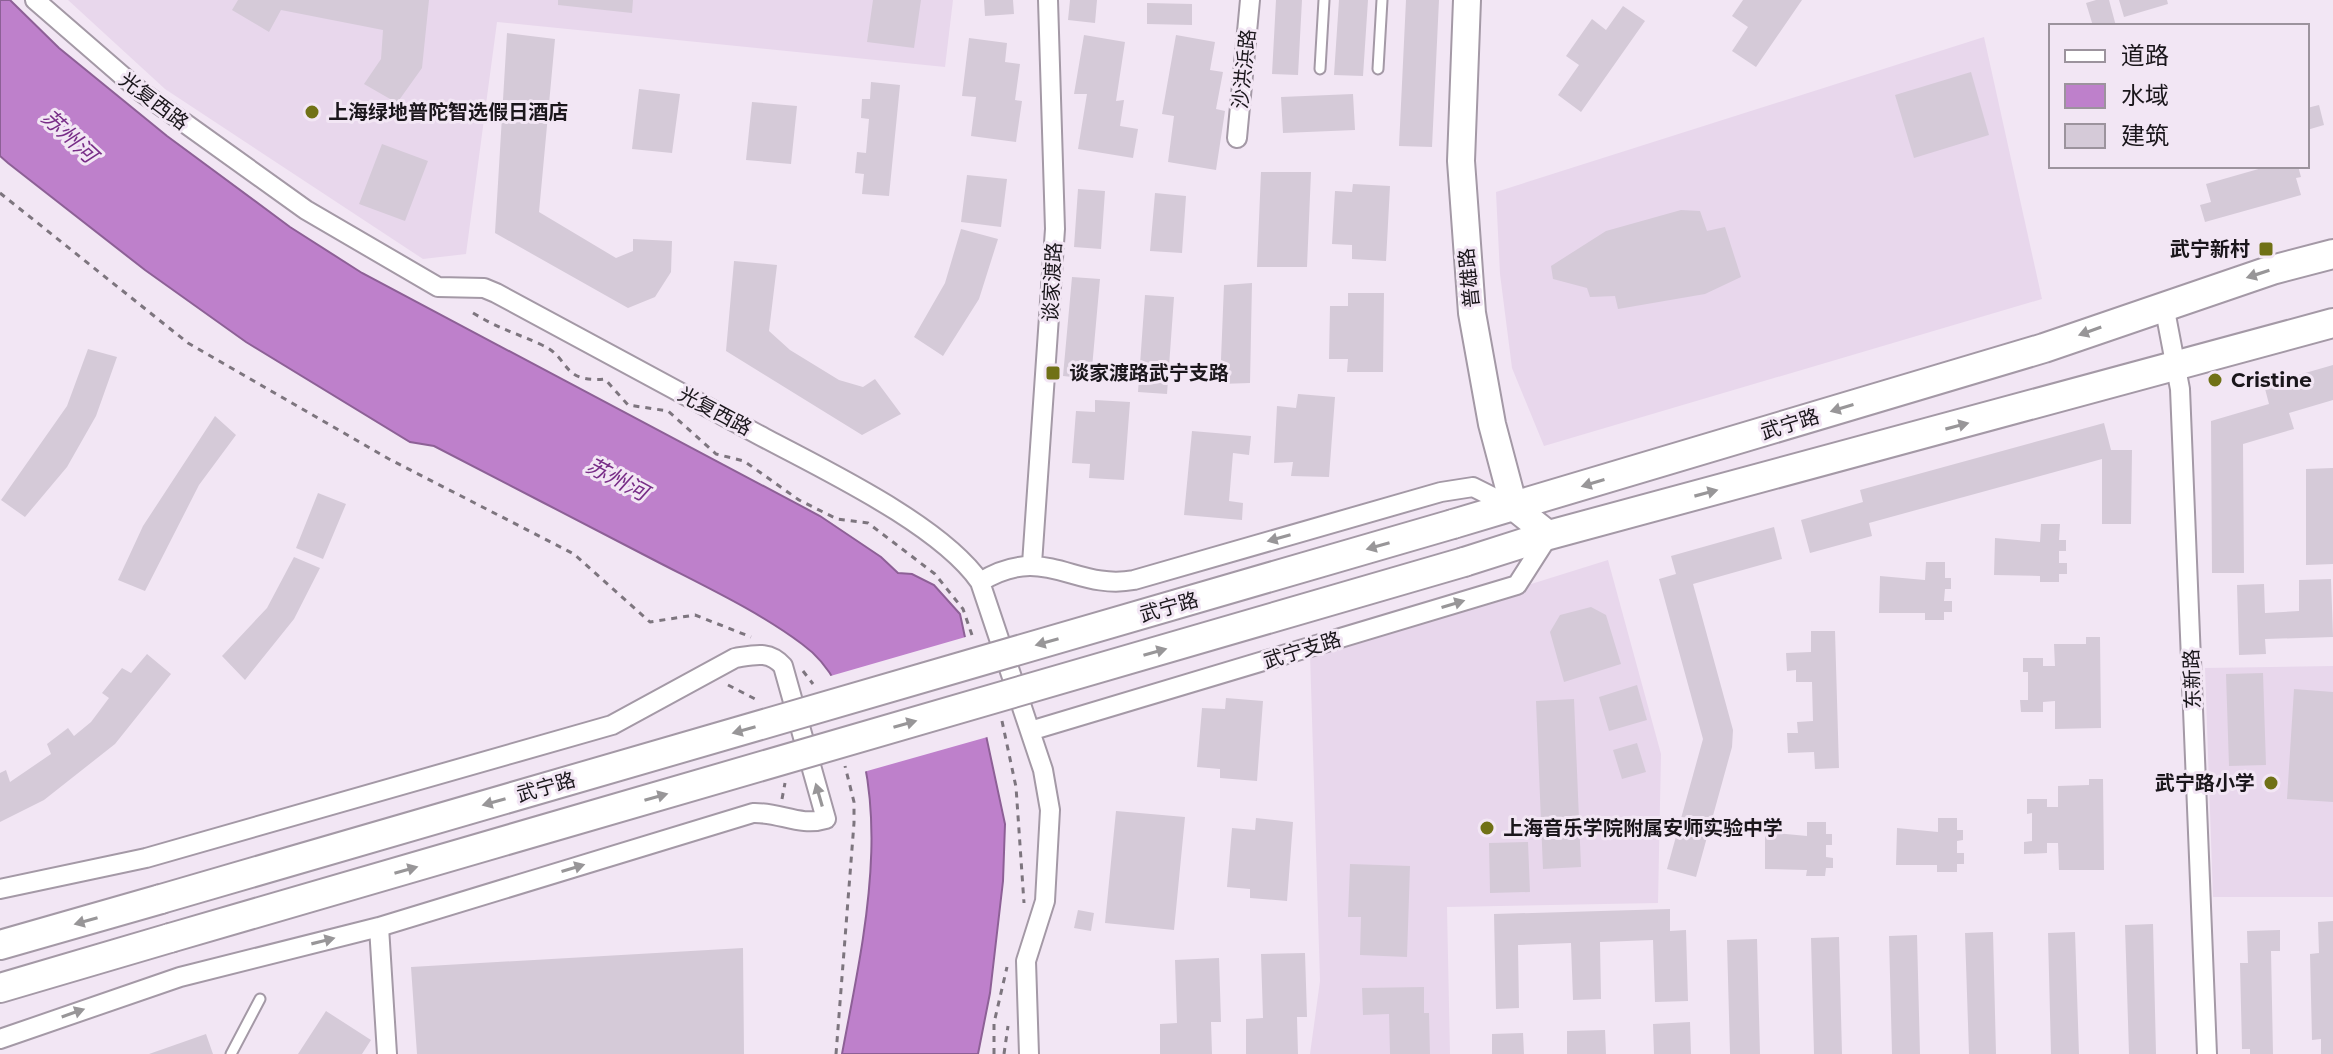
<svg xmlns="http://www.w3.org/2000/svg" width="2333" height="1054" font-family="Montserrat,'Noto Sans SC',sans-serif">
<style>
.built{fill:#e8d7ec}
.water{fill:#be80cb;stroke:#8d6096;stroke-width:2}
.pier{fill:#f2e6f4}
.building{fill:#d5cad8}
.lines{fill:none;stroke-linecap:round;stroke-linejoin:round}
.service-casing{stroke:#a499a6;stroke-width:13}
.minor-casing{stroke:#a499a6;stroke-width:22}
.secondary-casing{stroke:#a499a6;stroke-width:30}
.primary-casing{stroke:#a499a6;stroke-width:32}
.path{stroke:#7d757e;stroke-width:3;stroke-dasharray:6 6;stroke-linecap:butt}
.service{stroke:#fff;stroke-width:9}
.minor{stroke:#fff;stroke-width:18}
.secondary{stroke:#fff;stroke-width:26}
.primary{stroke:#fff;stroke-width:28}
.primary-bridge-casing{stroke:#a499a6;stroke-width:32;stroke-linecap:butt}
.primary-bridge{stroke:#fff;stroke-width:28}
.oneway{fill:#989698}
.poi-dot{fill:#707116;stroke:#f2e6f4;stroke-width:3}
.labels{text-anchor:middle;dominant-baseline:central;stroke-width:6;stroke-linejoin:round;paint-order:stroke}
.street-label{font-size:20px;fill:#1a161b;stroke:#f2e6f4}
.poi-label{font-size:20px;font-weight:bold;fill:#1a161b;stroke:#f2e6f4;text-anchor:start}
.water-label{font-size:22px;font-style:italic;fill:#782d87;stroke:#f2e6f4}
</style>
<rect width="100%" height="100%" fill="#f2e6f4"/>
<path class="built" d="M68 0H953L945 67 497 22 466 254 423 259 165 89Z
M1984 37 2042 299 1544 446 1512 368 1500 274 1496 192Z
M1608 560 1661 754 1658 903 1447 907 1450 1054H1310L1320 981 1310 653Z
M2333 666V897H2213L2205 668Z"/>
<path class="water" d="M0 0H10L59 48 167 136 290 227 362 273 820 516 881 557 898 573 912 574 934 585 960 614 1005 824 1003 881 990 993 978 1054H842C864 936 898 798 837 685 829 670 816 654 802 644 758 611 704 586 654 560 581 522 507 484 434 446L410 442 246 342 145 270 8 163 0 156Z"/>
<path class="pier" d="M969 636 991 736 860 773 844 707 827 677Z"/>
<path class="building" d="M238 0H429L422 68 397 103 364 84 381 59 383 30 281 10 269 32 232 10Z
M558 0H633L632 13 558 5Z
M873 0H921L914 48 867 42Z
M984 0H1013L1014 14 985 16Z
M1070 0H1097L1095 23 1068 20Z
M1276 0H1302L1298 75 1272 74Z
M1339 0H1368L1363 76 1334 75Z
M1406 0H1439L1432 147 1399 146Z
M1743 0H1802L1756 67 1732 51 1748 27 1732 16Z
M2096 0H2109L2116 26H2093L2086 3Z
M2119 0H2167L2168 4 2124 17Z
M1147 3 1192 4V25L1147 24Z
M1623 6 1645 21 1581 112 1558 95 1579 65 1566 56 1592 19 1606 30Z
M507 33 555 39 539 212 616 258 633 251V239L672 241 671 272 655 297 628 308 495 233Z
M1084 35 1125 42 1116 101 1124 100 1120 126 1138 129 1133 158 1078 149 1087 94H1074Z
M1176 35 1215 42 1210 70 1223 72 1216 109 1225 111 1216 170 1168 162 1174 116 1162 114Z
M969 38 1007 43 1005 62 1020 64 1015 100 1022 101 1016 142 971 136 976 97 962 96Z
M1971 72 1989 135 1914 158 1895 95Z
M871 82 900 85 889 196 862 194 864 174 855 173 857 152 866 153 869 119 861 118 862 99H870Z
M639 89 680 94 672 153 632 149Z
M1353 94 1355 130 1283 133 1281 97Z
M752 102 797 106 791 164 746 160Z
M2319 105 2324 125 2307 130V108Z
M382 144 428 161 405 221 359 204Z
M2269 166H2298L2301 177 2296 178 2301 195 2205 222 2200 205 2211 202 2206 184Z
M1261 172H1311L1307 267H1257Z
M967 175 1007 179 1001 227 961 222Z
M1353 184 1390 186 1386 261 1352 259V245L1332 244 1335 191 1352 192Z
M1078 189 1105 191 1101 249 1074 247Z
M1155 193 1186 196 1182 253 1150 251Z
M1681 210 1700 211 1707 231 1725 227 1741 277 1705 294 1618 309 1615 296 1590 297 1587 288 1553 279 1551 266 1606 231Z
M961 229 998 239 979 299 943 356 914 337 945 283Z
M734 261 777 265 769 331 790 350 839 380 863 387 875 379 901 414 862 435 726 351Z
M1072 277 1100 279 1091 379 1063 376Z
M1252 283 1250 383 1220 384 1224 285Z
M1348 293H1384L1383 372H1347L1348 359H1329L1330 306H1348Z
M1145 295 1174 297 1167 394 1138 392Z
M88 349 117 357 96 416 67 467 25 517 1 500 67 406Z
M2333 365V400L2289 413 2294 429 2243 444 2244 573H2212L2211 421 2269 404 2264 385Z
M1298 394 1335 397 1329 477 1291 476 1293 462 1274 463 1277 406 1296 408Z
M1095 400 1130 402 1124 480 1089 478 1090 464 1072 463 1076 411 1095 412Z
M215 416 236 435 199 485 145 591 118 580 143 526Z
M2104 423 2111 450H2132L2131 524H2102V459L1869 523 1872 536 1810 553 1801 520 1863 502 1860 490Z
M1192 431 1251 436 1249 455 1233 453 1229 501 1243 503 1242 520 1184 515Z
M2333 468V564L2306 565V469Z
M318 493 346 504 323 559 296 548Z
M2041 524H2060L2059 540H2066V551H2059V563H2067V574H2059V582H2040V576L1994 575 1995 538 2040 542Z
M1774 527 1782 559 1693 584 1733 730 1732 747 1696 877 1667 869 1703 739 1659 579 1676 574 1671 556Z
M294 557 320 568 294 619 245 680 222 656 267 608Z
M1926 562H1945V578H1951V589H1945L1944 601H1952V612H1944V620H1925V613H1879L1880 576 1925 580Z
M2331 579 2333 637 2265 639 2266 654 2239 655 2237 585 2264 584 2265 613 2299 611V580Z
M1591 607 1606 615 1621 664 1564 682 1550 632 1560 615Z
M1811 631H1835L1839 768 1815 769 1814 752 1788 753 1787 733H1798L1797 722 1813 721 1812 682H1796V670L1787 671 1786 653 1811 652Z
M2086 637H2100L2101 728 2055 729V701L2043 702V712H2021L2020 700H2028V672H2023V658H2043V666H2055L2054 644H2086Z
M147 654 171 674 115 744 44 800 0 822V773L6 770 10 782 51 754 47 744 68 728 74 736 91 722 109 698 102 693 122 668 131 673Z
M2263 673 2266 765 2229 766 2226 674Z
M1637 685 1647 720 1609 731 1599 697Z
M2294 689 2333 692V802L2287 799Z
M1226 698 1263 701 1257 781 1220 778V769L1197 767 1202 708 1225 709Z
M1574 699 1581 867 1543 869 1536 701Z
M1637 743 1646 772 1622 779 1613 750Z
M2089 779H2103L2104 870H2059L2058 843H2047V853L2024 854V842L2032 841V813L2027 814V799H2047V807H2058V786L2089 785Z
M1116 811 1185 817 1174 930 1105 923Z
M1256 818 1293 822 1287 901 1250 898V889L1227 887 1232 828 1255 830Z
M1938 818H1957V830H1963V840L1957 841V853H1964V864H1957V872H1937V865H1896L1897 828 1938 832Z
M1807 822H1826V834H1832V845H1826V857L1833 858V868H1826L1825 876H1806L1807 870 1765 869V832L1807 836Z
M1528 842 1530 892 1490 893 1489 843Z
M1350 864 1410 866 1407 957 1360 955 1361 917H1348Z
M1670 909V931L1686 930 1688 1001 1655 1002 1653 940 1600 942 1601 999 1573 1000 1571 943 1518 945 1519 1008 1496 1009 1494 914Z
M1078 910 1094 913 1091 931 1074 928Z
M2333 921V1054H2321V1039L2312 1040 2310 954 2319 953 2318 922Z
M2153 924 2156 1054H2129L2125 925Z
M2280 930V951H2271L2273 1054H2250V1049H2242L2240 963H2248L2247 931Z
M1993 932 1996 1054H1969L1965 933Z
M2075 932 2079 1054H2051L2048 933Z
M1917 935 1920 1054H1892L1889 936Z
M1839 937 1842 1054H1814L1811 938Z
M1757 939 1760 1054H1730L1727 940Z
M743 948 744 1054H417L411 967Z
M1305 953 1307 1017H1297L1298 1054H1246V1019L1263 1018 1261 954Z
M1219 958 1221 1022H1211L1212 1054H1160V1024L1177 1023 1175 960Z
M1424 987V1013H1429L1430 1054H1390L1389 1014 1363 1015 1362 988Z
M326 1011 371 1040 362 1054H298Z
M1690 1022 1691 1054H1654L1653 1024Z
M1605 1030 1606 1054H1567V1031Z
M1523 1033 1524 1054H1492V1034Z
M206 1034 213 1054H149Z"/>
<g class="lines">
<g class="service-casing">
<path id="service" d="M1320 69 1324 0
M1378 69 1382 0
M231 1054 260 999"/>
</g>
<g class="minor-casing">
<path id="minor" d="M35 0 140 91 306 210 438 287 484 288 496 293C584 340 671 388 759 435 822 469 940 524 980 582L1043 770 1050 810 1045 901 1026 961 1029 1054
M1237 138 1250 0
M2164 305 2180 389 2207 1054
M1032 564 1055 229 1048 0
M980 582C1045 542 1074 591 1134 580L1441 492 1473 487 1513 507
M1030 731 1517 585 1549 535
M0 889 146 858 612 725 735 658C754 655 769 650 783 666L826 819C800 827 780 812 753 813L379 927 180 977 0 1039
M379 927 387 1054"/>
</g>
<g class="secondary-casing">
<path id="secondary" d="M1467 0 1461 161 1472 313 1492 424 1514 507 1549 535"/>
</g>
<g class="primary-casing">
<path id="primary" d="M1453 524 2044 348 2272 270 2333 254
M1464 562 1549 535 2333 323
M0 945 161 899
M0 988 170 938"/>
</g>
<path class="path" d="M0 193 188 343 389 459 574 554 650 622 695 615 751 637
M473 313C499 329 516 333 542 345 571 358 560 383 605 379L628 405 668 411 716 454 744 461 799 500 837 519 868 523 935 574 963 609 973 638
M803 671 813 684
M728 685 757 700
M1002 721 1016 787 1024 903
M782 799 785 783
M836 1054 854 823V802L845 766
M994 1054V1023L1007 967
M1004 1054 1008 1026"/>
<use href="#service" class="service"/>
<use href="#minor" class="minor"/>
<use href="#secondary" class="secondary"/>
<use href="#primary" class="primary"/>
<g class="primary-bridge-casing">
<path id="primary-bridge" d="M161 899 1453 524
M170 938 1464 562"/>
</g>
<use href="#primary-bridge" class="primary-bridge"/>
</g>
<defs><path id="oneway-solid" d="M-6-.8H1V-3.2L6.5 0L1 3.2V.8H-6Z" transform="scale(2)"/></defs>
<g class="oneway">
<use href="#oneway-solid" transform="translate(2258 274) rotate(162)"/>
<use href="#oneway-solid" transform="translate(2090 331) rotate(160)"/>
<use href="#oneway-solid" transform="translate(1842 408) rotate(163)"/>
<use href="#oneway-solid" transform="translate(1957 426) rotate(-15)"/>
<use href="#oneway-solid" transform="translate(1593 483) rotate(163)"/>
<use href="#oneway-solid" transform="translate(1706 493) rotate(-15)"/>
<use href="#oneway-solid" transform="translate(1279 538) rotate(164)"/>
<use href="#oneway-solid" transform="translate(1378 546) rotate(164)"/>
<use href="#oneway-solid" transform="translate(1453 604) rotate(-17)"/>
<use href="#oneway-solid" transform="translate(1047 642) rotate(164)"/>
<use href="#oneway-solid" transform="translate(1155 652) rotate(-16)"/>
<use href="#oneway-solid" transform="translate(905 724) rotate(-16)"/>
<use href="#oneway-solid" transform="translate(744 730) rotate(164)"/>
<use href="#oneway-solid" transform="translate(819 795) rotate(-106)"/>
<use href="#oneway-solid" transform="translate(656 797) rotate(-16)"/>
<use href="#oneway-solid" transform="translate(494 802) rotate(164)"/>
<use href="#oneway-solid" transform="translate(573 868) rotate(-17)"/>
<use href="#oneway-solid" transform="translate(406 870) rotate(-16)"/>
<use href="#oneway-solid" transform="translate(86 921) rotate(164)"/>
<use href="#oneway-solid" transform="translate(323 941) rotate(-14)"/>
<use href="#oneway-solid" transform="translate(73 1013) rotate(-19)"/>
</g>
<g class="poi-dot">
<circle cx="312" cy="112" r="8"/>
<rect x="2258" y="241" width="16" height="16" rx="4"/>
<rect x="1045" y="365" width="16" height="16" rx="4"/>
<circle cx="2215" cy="380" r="8"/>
<circle cx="2271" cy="783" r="8"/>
<circle cx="1487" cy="828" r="8"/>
</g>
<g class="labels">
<g class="street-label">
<text transform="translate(1244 69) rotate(-84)">沙洪浜路</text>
<text transform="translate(154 101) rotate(37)">光复西路</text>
<text transform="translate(1469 278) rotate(-96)">普雄路</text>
<text transform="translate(1052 282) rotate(-87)">谈家渡路</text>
<text transform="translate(715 411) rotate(28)">光复西路</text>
<text transform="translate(1790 424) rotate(-17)">武宁路</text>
<text transform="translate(1169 607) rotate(-16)">武宁路</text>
<text transform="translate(1302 650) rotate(-17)">武宁支路</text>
<text transform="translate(2192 679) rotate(-92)">东新路</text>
<text transform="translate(546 787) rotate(-16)">武宁路</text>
</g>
<g class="poi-label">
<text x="328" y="112">上海绿地普陀智选假日酒店</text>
<text x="2250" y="249" text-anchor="end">武宁新村</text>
<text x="1069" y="373">谈家渡路武宁支路</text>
<text x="2231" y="380">Cristine</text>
<text x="2255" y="783" text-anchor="end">武宁路小学</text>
<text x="1503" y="828">上海音乐学院附属安师实验中学</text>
</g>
<g class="water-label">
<text transform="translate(69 136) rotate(43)">苏州河</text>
<text transform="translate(617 479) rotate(28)">苏州河</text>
</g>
</g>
<rect x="2049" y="24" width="260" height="144" fill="#f2e6f4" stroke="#9c939d" stroke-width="2"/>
<rect x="2065" y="50" width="40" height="12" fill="#ffffff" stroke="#9c939d" stroke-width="2"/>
<text x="2121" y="64" font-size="24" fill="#1a161b">道路</text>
<rect x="2065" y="84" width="40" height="24" fill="#be80cb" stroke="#9c939d" stroke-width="2"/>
<text x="2121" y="104" font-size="24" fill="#1a161b">水域</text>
<rect x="2065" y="124" width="40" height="24" fill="#d5cad8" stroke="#9c939d" stroke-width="2"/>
<text x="2121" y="144" font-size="24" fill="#1a161b">建筑</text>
</svg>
